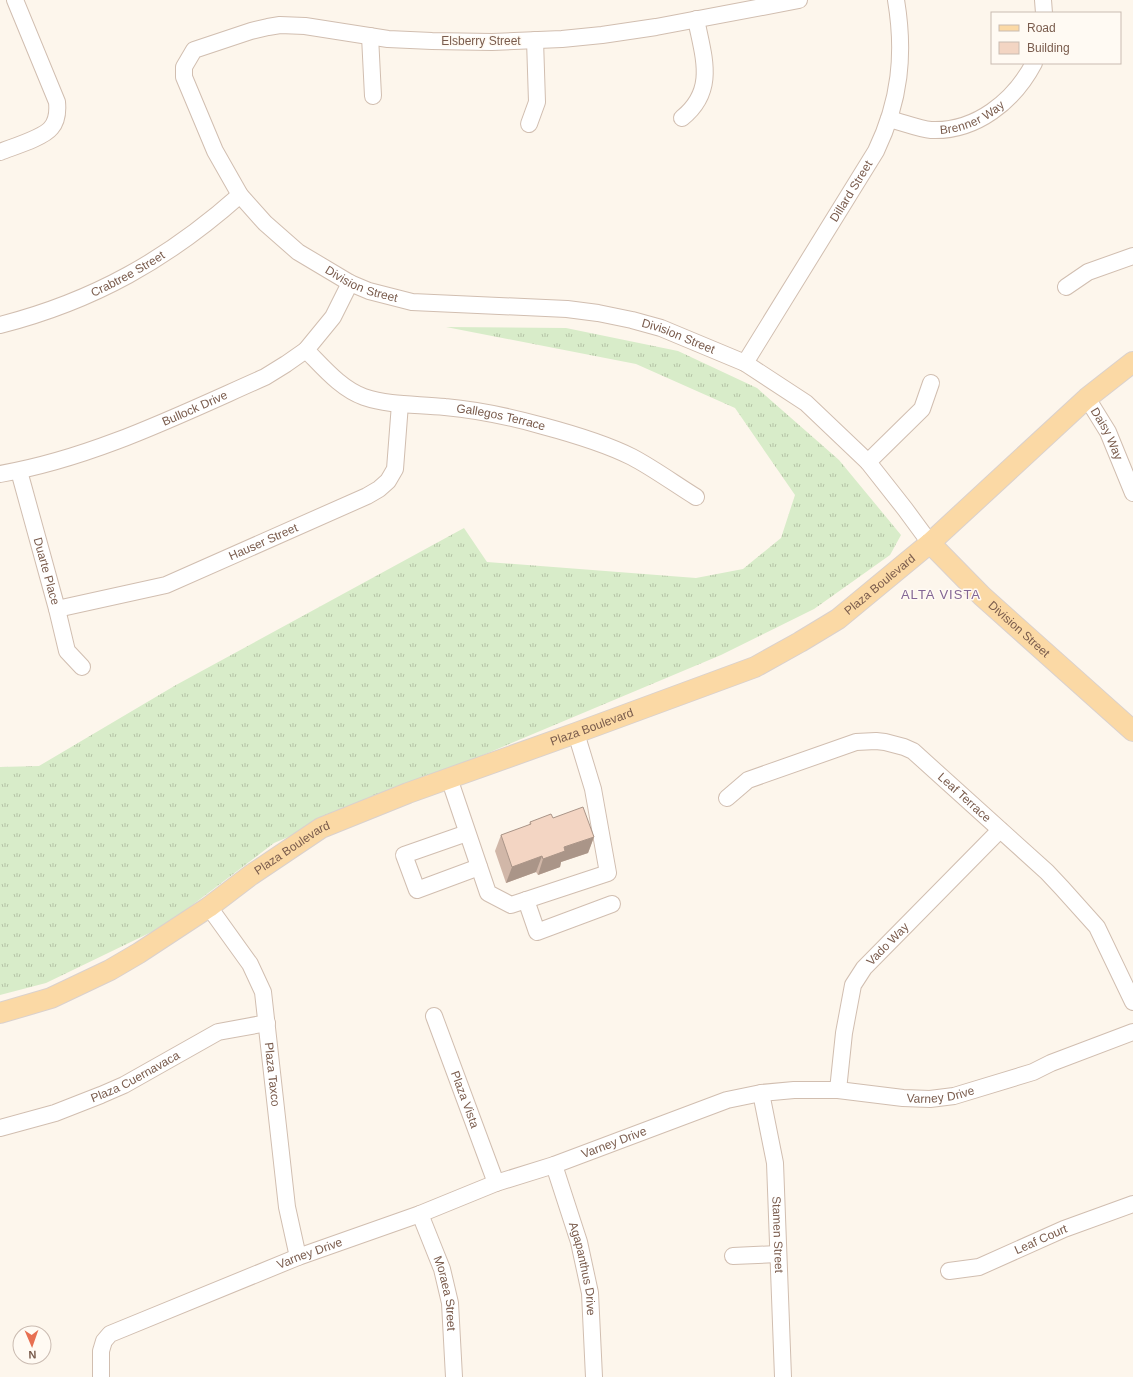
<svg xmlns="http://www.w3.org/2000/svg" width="1133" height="1377" font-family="Arial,sans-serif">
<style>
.grass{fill:url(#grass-tufts)}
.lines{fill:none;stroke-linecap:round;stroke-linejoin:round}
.minor-casing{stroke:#d1beb0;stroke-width:18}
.major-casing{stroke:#dad1cd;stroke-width:22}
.minor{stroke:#fff;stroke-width:16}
.major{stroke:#fbd9a5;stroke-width:20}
.wall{fill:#d1b7a8}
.shaded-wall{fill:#aa9588}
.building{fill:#f3d5c3;stroke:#aa9588}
.labels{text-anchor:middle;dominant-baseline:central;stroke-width:3;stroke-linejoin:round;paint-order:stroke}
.street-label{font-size:12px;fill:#7a5c4d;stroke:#fffaf3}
.neighbourhood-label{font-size:13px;letter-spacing:1px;fill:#846695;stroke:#fffaf3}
</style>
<defs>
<pattern id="grass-tufts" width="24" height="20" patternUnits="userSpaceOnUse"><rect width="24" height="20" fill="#d8ecc9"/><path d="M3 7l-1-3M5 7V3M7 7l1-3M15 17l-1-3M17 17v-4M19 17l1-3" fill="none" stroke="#b4c2a5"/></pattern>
</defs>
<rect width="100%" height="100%" fill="#fdf6ec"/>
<path class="grass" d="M446 327 566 328 678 351 757 388 839 460 901 535 890 555 814 609 721 655 274 843 166 925 46 983 0 995V767L39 766 176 685 464 528 487 562 696 578 743 569 781 538 795 495 735 408 636 364Z"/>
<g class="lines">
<g class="minor-casing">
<g id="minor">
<path id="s1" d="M799 0 656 27 602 35 562 39 492 42 432 41 388 39 305 26 280 25 268 27 251 31 194 50 184 67V77L215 151 240 195 265 223 298 252 350 283 369 291 412 302 567 309 598 313 632 320 661 328 745 363 806 403 868 462 905 509 930 543"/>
<path d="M1043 0 1044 13"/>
<path d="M370 36 373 96"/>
<path d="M682 118C717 90 703 56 696 19"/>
<path id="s2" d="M889 119C902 122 919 129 931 130 976 132 1014 101 1034 63"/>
<path d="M529 124 537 102 535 40"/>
<path d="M0 152C12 147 43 138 51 128 57 121 58 112 57 102L15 0"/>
<path d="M1066 287 1088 272 1133 256"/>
<path id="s3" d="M0 325C94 301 168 259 240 195"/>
<path id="s4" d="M306 350C323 367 341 389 364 397 390 406 419 404 445 407 478 410 511 417 543 426 573 434 604 443 632 457 653 468 675 484 696 497"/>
<path id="s5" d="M745 363 876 151C900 101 905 54 896 0"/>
<path id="s6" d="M1087 398 1108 432 1133 493"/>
<path d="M868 462 922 409 931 383"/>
<path id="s7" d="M19 471 57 609 67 651 82 667"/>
<path id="s8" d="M0 474C93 458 179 415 265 377L286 364 306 350 333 317 350 283"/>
<path id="s9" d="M57 609 166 585 367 496 379 489 388 481 395 469 400 404"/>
<path d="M449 778 488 893 511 905 608 873 593 789 576 733"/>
<path id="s10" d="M727 798 748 780 856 742 876 741 885 742 904 747 913 751 1047 872 1062 888 1097 927 1133 1002"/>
<path d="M467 833 404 855 417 890 479 867"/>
<path d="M526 900 537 932 612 904"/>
<path id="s11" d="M209 907 250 964 263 992 287 1207 298 1257"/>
<path id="s12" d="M434 1016 496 1183"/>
<path id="s13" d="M838 1090 844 1033 853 985 864 968 1000 830"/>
<path id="s14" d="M761 1093 775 1163 783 1377"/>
<path id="s15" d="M0 1128 55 1113 101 1095 124 1085 218 1032 267 1023"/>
<path id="s16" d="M554 1165 579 1242 590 1293 594 1377"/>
<path id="s17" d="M420 1214 442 1269 450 1303 454 1377"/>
<path d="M733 1256 778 1254"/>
<path id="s18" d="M949 1271 979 1267 1064 1229 1133 1204"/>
<path id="s19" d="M101 1377V1351L104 1341 110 1334 298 1257 420 1214 496 1183 554 1165 727 1100 761 1093 794 1090H838L903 1098 930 1099 954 1096 1033 1072 1051 1063 1133 1032"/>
</g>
</g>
<g class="major-casing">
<g id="major">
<path id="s20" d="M930 543 982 596 1133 731"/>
<path id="s21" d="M0 1013 51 998 110 970 139 953 209 907 251 875 321 828 408 793 576 733 755 667 800 642 838 619 930 543 1087 398 1133 362"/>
</g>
</g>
<use href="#minor" class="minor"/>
<use href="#major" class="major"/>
</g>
<path class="wall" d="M553 818 594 837 588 853 561 862 560 867 538 875 536 872 506 883 495 851 501 835 529 825 530 822Z"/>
<path class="shaded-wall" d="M594 837 588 853 561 862 560 867 538 875 543 859 564 847Z
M542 856 536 872 506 883 512 867Z"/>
<path class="building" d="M583 807 594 837 564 847 565 851 543 859 542 856 512 867 501 835 531 824 530 822 551 814 553 818Z"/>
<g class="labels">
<g class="street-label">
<text x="481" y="41">Elsberry Street</text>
<text stroke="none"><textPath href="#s2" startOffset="87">Brenner Way</textPath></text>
<text stroke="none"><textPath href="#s5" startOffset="202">Dillard Street</textPath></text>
<text stroke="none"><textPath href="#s3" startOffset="138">Crabtree Street</textPath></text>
<text stroke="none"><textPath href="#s1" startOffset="927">Division Street</textPath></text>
<text stroke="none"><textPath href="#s1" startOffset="1251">Division Street</textPath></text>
<text stroke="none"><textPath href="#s8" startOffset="206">Bullock Drive</textPath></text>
<text stroke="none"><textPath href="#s4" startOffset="214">Gallegos Terrace</textPath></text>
<text stroke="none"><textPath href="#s6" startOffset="41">Daisy Way</textPath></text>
<text stroke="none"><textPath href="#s9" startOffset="218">Hauser Street</textPath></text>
<text stroke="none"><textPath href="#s7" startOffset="104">Duarte Place</textPath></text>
<text stroke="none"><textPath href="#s21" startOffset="986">Plaza Boulevard</textPath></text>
<text stroke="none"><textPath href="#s20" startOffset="124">Division Street</textPath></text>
<text stroke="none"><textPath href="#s21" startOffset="662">Plaza Boulevard</textPath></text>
<text stroke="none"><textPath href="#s10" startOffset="270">Leaf Terrace</textPath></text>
<text stroke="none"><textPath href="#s21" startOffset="338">Plaza Boulevard</textPath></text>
<text stroke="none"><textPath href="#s13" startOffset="160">Vado Way</textPath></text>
<text stroke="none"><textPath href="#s11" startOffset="184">Plaza Taxco</textPath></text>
<text stroke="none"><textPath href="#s15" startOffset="145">Plaza Cuernavaca</textPath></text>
<text stroke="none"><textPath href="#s19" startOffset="921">Varney Drive</textPath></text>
<text stroke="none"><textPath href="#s12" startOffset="89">Plaza Vista</textPath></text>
<text stroke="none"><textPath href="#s19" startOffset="585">Varney Drive</textPath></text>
<text stroke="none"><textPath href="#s14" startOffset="143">Stamen Street</textPath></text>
<text stroke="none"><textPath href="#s18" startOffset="98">Leaf Court</textPath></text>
<text stroke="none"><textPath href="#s19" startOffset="261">Varney Drive</textPath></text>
<text stroke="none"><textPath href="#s16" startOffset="108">Agapanthus Drive</textPath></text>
<text stroke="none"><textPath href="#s17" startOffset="84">Moraea Street</textPath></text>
</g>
<g class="neighbourhood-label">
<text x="941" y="594">ALTA VISTA</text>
</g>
</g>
<rect x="991" y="12" width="130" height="52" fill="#fffaf3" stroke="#cabbb1"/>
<rect x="999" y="25" width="20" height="6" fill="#fbd9a5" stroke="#cabbb1"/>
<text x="1027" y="32" font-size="12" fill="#7a5c4d">Road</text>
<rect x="999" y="42" width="20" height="12" fill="#f3d5c3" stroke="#cabbb1"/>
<text x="1027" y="52" font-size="12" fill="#7a5c4d">Building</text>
<g transform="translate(32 1345) rotate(178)"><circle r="19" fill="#fffaf3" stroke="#cabbb1"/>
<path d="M0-3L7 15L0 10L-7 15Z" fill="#e76f51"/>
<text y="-6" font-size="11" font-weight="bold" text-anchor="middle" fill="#7a5c4d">N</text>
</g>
</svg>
